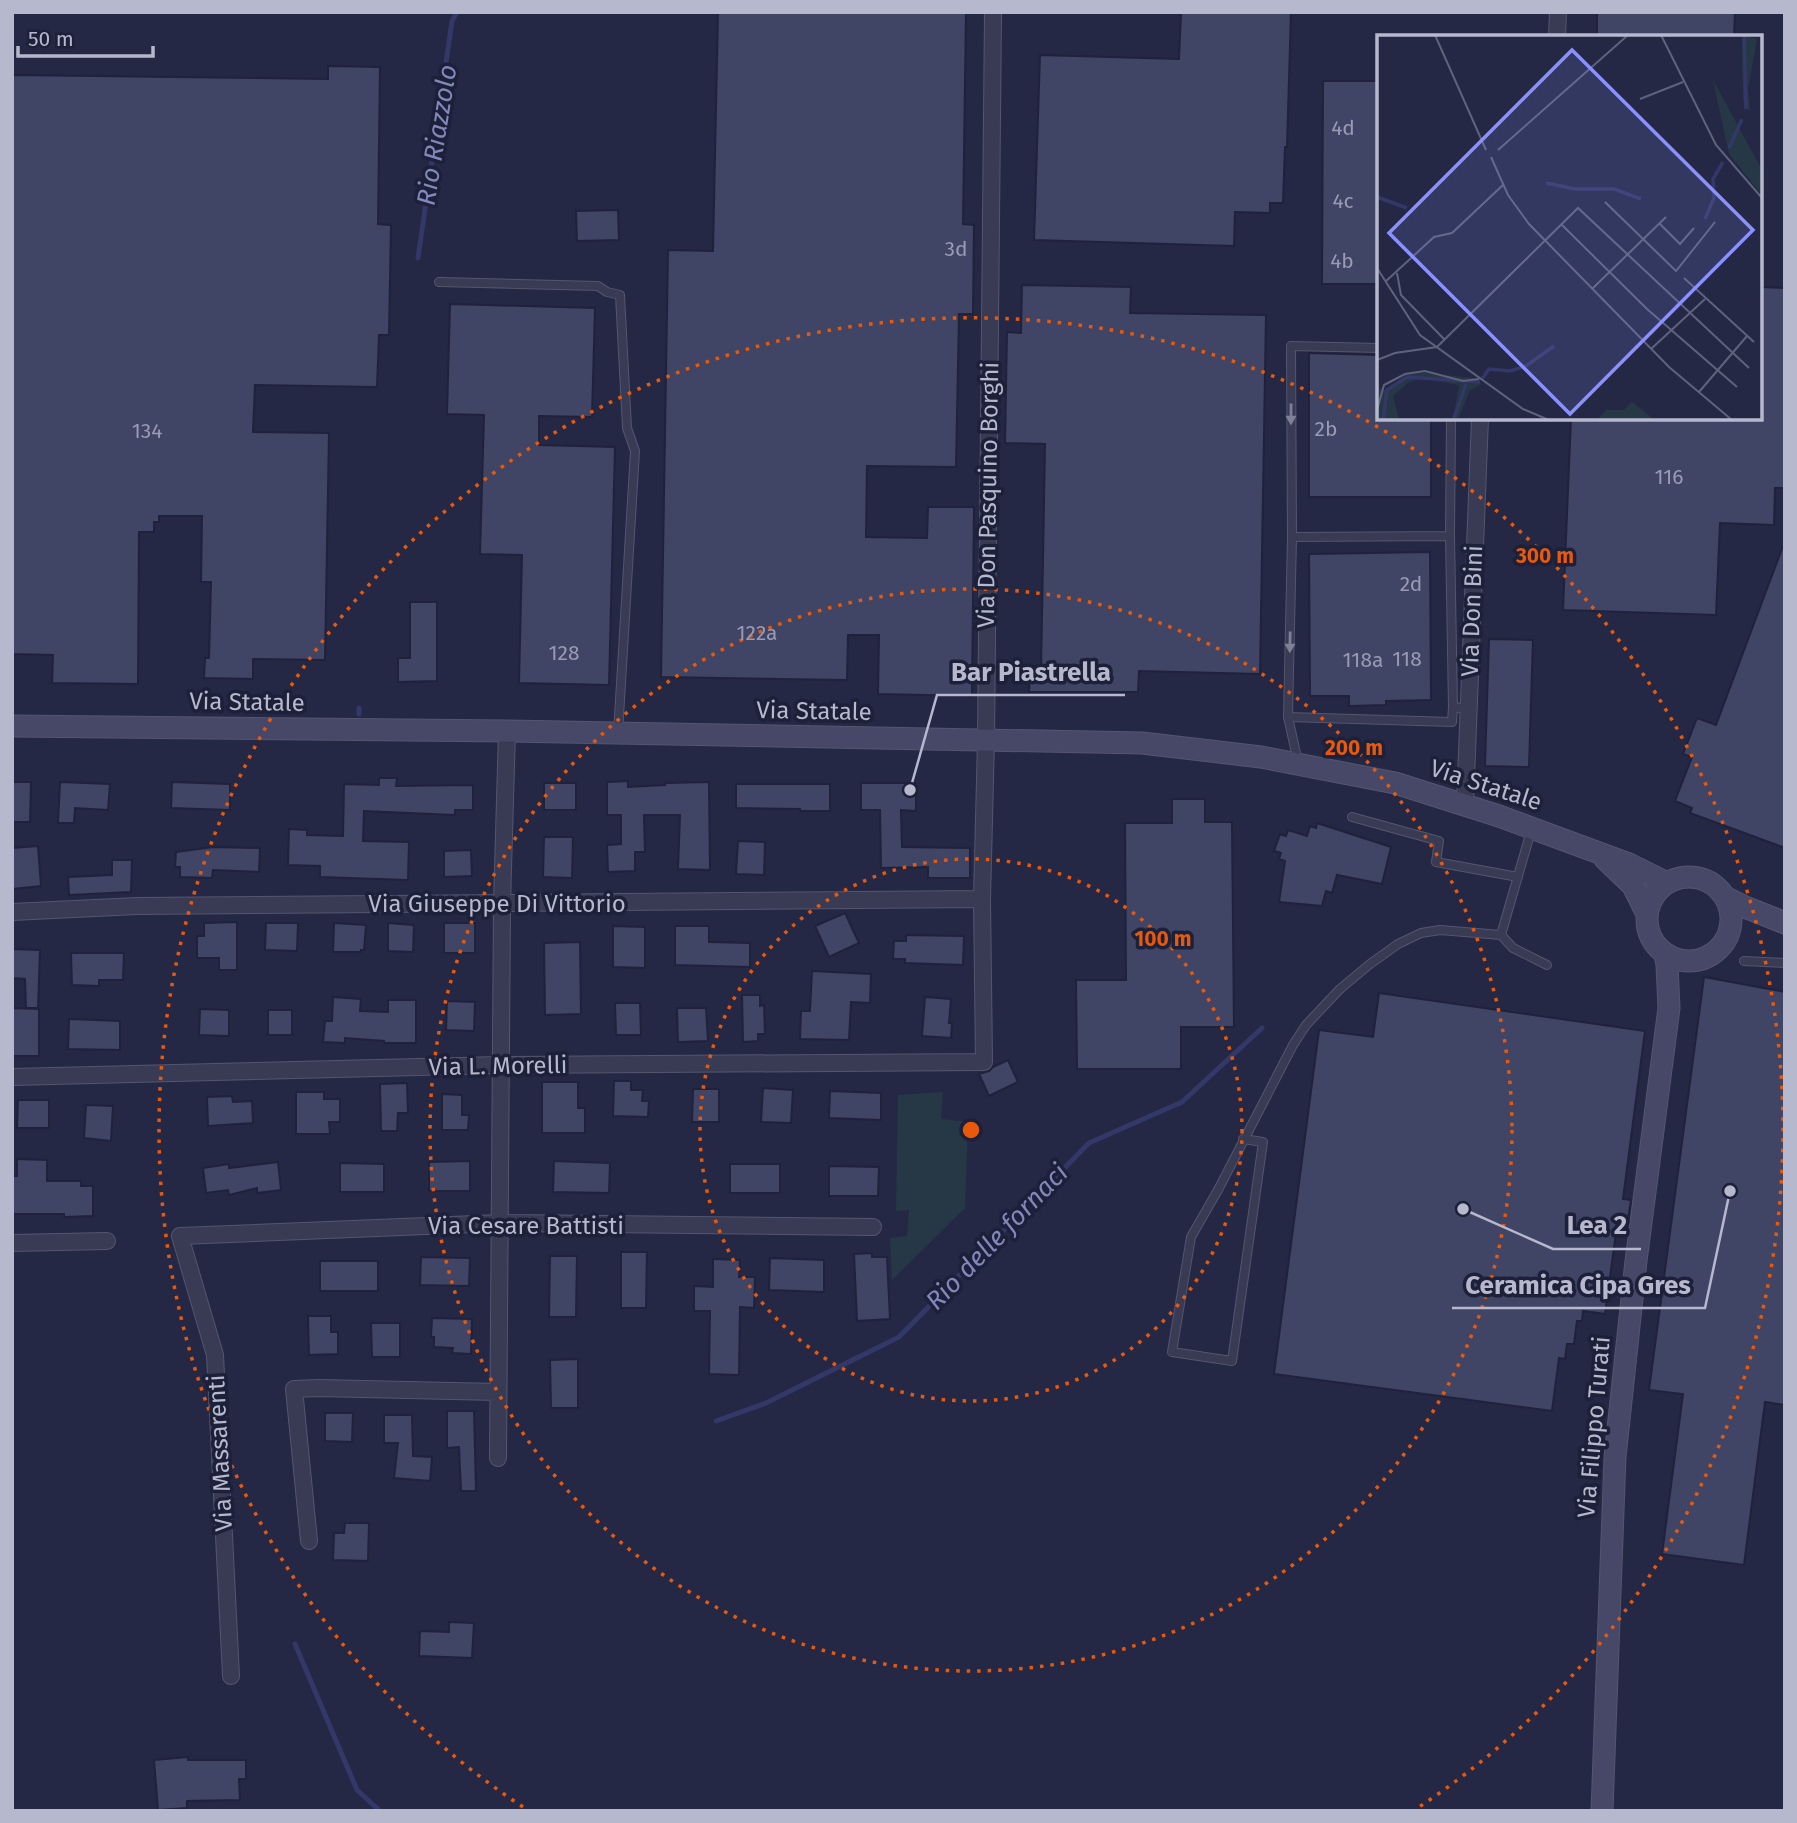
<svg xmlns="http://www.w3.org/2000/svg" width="1797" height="1823" font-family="'Fira Sans',sans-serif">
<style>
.green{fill:#263845}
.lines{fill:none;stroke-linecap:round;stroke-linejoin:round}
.stream{stroke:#333868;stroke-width:5}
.building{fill:#404465;stroke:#20223b;stroke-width:2}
.service-casing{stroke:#54566e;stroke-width:10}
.minor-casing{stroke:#54566e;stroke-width:18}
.secondary-casing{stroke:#54566e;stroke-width:23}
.service{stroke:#393b54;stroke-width:8}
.minor{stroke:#393b54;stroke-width:16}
.secondary{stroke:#474867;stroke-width:21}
.oneway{fill:#7e8097}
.ring{fill:none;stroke:#e8590c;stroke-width:3.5;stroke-dasharray:3.5 7}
.labels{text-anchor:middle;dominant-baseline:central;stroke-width:7;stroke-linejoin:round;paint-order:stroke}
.number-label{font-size:21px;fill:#989bb3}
.street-label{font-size:24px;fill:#b6b8cd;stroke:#1d2039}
.water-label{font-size:26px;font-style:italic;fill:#8288bb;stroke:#1d2039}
.inset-river{fill:none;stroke:#333868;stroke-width:3.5}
.inset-road{fill:none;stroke:#5e627b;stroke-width:2}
.view{fill:#8a91ff;fill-opacity:0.15;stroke:#8a91ff;stroke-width:3.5}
.inset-edge{fill:none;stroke:#b6b8cd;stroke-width:3.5}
.centre{fill:#e8590c;stroke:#1d2039;stroke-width:3.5}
.ring-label{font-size:21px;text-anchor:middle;font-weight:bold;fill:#e8590c;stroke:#1d2039;stroke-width:7;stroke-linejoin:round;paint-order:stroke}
.leader{fill:none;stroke:#b6b8cd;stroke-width:2.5}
.callout-dot{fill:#b6b8cd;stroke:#1d2039;stroke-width:2.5}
.callout-label{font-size:26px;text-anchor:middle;font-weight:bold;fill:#b6b8cd;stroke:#1d2039;stroke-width:7;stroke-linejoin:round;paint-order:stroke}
</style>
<rect width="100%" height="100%" fill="#242845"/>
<path class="green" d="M943 1092 941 1119 968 1122 965 1208 892 1280 890 1238 907 1236 909 1210 896 1211 898 1095Z"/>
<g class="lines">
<path class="stream" d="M418 258 452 21 457 12
M359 714V708
M716 1421 766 1403 899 1337 1089 1143 1182 1102 1262 1028
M295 1644 357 1790 380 1811"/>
</g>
<path class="building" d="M718 12H966L963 224 974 225 973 314H959L956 467 867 466 866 537 927 538 928 507H974L972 696 878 694 879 635H848L847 680 661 677 668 250 713 251Z
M1181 12H1291L1287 147H1285L1283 203H1270V213L1235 212 1234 246 1034 240 1040 55 1179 59Z
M1597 12H1735L1734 37H1597Z
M328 66 380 67 378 224 391 225 389 335H379L377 387 255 385 253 432 329 433 325 660 253 659V679L204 678 205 658H209L211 582H201L202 516H159V522H154V532H139L138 684 52 683 53 655 12 654V75L328 79Z
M1323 81H1379V284H1322Z
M618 210 619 240 577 241 576 211Z
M1022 285 1131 287 1130 313 1266 315 1260 674 1139 671 1138 692H1029L1030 671 1041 672 1045 444 1005 443 1007 332 1021 333Z
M1760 287 1785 288V488H1775L1774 525 1720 523 1716 615 1563 610 1571 418H1760Z
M450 304 595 308 592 417 539 416V445L615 447 609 685 519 683 522 555 480 554 484 415 447 414Z
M1309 353 1379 355V418H1431V497H1309Z
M1783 546H1785V848L1690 813 1692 808 1675 801 1692 757 1683 754 1697 718 1716 725Z
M1430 552 1431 700 1386 701V705L1349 706V696H1310L1309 554Z
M410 602H437V681L398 682V658H410Z
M1489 639 1533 640 1529 767 1485 766Z
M379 778H397L396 786 473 785V810H455V815L364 811 363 841 409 842 408 880 320 877V866L288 865 289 829 307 830V835L343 836 344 784 379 785Z
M628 781V787L665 785V783L709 782 710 870 678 869 680 815H644L645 852H635V871L608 872 607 845 621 844V815H607V782Z
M12 782H31L30 822H12Z
M60 782 110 784 108 810 75 808 74 823H58Z
M172 782 230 784V810L171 808Z
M544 783H576V810H544Z
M861 783H916V811L901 810 902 847 970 848V878H928V867L881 868 880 810H861Z
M736 784H830V811H800V809L736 808Z
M1172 799H1205V822H1232L1234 1027H1181V1069H1077L1076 980H1126L1125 823H1172Z
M1317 823 1391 847 1382 884 1337 875 1332 893 1326 891 1322 906 1279 902 1285 861 1279 859 1281 853 1274 851 1280 834 1286 836 1288 830 1307 836 1310 826 1316 828Z
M544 837H573L572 878 543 877Z
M738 841 765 842 764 875 736 874Z
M38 846 41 886 13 889 12 848Z
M213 847 260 848 259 872 213 870 212 878 180 877V867H175L176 852Z
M471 850 472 876 444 877V851Z
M112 860H132L131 892 69 895 68 877 112 875Z
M845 913 859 943 829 957 815 926Z
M237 922V970H219V958H197V936H204V923Z
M266 923H298L297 951 265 950Z
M334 923 366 925 364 950H361V952H333Z
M388 923 414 925 413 952 388 951Z
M444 923H475V953H444Z
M613 926 645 927V968L613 967Z
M675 926H709V942L750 943V967L675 965Z
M906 935 964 936 963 965 905 963V959H893L894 941H906Z
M580 942 581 1014 545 1015 544 943Z
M12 949 40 950 38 1008H26L25 979 12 978Z
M71 953H124L123 980H99V986L72 985Z
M812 971 871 974 870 1003 851 1002 849 1040 800 1039 801 1011H810Z
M1704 977 1785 992V1405L1765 1402 1744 1565 1662 1554 1683 1394 1649 1390Z
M1379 993 1645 1031 1623 1199 1631 1200 1628 1219 1618 1218 1605 1314 1583 1311 1582 1321H1577L1574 1344H1567L1565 1359 1559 1358 1552 1411 1274 1374 1319 1030 1373 1037Z
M742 995H760V1006L764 1005 765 1034H758V1041L743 1042Z
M333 997 361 999 360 1011 388 1012V1000H416V1043H384V1041L345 1038V1043L323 1042 325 1021H332Z
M925 997 951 999 949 1023H952L951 1038 922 1036Z
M447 1001 475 1002 474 1031 446 1030Z
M615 1003H640L641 1035H616Z
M12 1008 39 1009V1056H12Z
M677 1008H706L708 1041 678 1042Z
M200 1009 229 1010V1036L199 1035Z
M268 1010H292V1035H268Z
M69 1019 120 1021V1050L68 1049Z
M1008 1060 1018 1082 989 1096 979 1074 989 1071 993 1067Z
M614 1081H631V1090H643L642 1101H649L648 1117 613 1116Z
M542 1082H578V1108H585V1133H542Z
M407 1083 408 1113H398L397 1131H381L380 1084Z
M763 1088 793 1090 791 1123 761 1122Z
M693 1089H719V1122H692Z
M830 1091 881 1093V1120L829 1118Z
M296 1092H324V1099H340V1122H329L330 1134H296Z
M442 1094 462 1095V1115H469L468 1130H442Z
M232 1096 233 1102 252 1101 253 1123 208 1126 207 1097Z
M18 1100H49V1128H17Z
M86 1105 113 1106 111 1141 84 1138Z
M17 1159 47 1160V1181H81V1186H93V1216L64 1217V1214H12V1176H17Z
M470 1161V1191H429V1162Z
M554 1161 610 1163 609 1193 553 1192Z
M278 1162 281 1190 257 1193V1188L229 1195 228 1190 206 1193 203 1168 229 1164V1168Z
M340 1163 384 1164V1192H340Z
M730 1164H780V1193H730Z
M829 1166 879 1167 878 1196H829Z
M621 1252H647L646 1308H621Z
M872 1253V1257H887L890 1319 857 1321 854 1254Z
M550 1256H577L576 1317H549Z
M421 1257 470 1258 469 1286 420 1285Z
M770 1258 824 1260V1292L769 1290Z
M713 1259 740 1260 739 1277H755L754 1308 740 1307 739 1375 709 1374 710 1311H694V1286L713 1287Z
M320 1261H378V1291H320Z
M308 1316H331V1332H338V1354L309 1355Z
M432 1318 472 1319 471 1354 452 1353 453 1348 434 1347V1337H431Z
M371 1323H400V1357H372Z
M578 1359V1408H551L550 1360Z
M447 1411H474L476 1491H461L459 1447 447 1448Z
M325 1413H353L352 1442 325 1441Z
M384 1415H412L413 1456 432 1457 430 1481 394 1478 398 1443H384Z
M345 1523H369L368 1561 333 1560 334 1533H344Z
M449 1622 474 1623 472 1658 419 1656 420 1631 449 1632Z
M188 1757V1760H246V1779H239L240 1800 187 1801V1808L158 1810 154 1760Z"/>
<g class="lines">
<g class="service-casing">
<path id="service" d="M439 282 598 286 607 292 620 295 627 428 635 451 618 733
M1451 418 1450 536 1453 707 1468 709
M1292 537 1450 536
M1288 717 1452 722 1453 707
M1298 762 1288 717 1292 537 1291 346 1379 348
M1352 817 1439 841 1436 862 1518 877
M1501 935 1513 948 1547 965
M1744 961 1785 963
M1243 1139 1263 1142 1232 1361 1172 1352 1191 1237 1218 1190 1293 1045 1306 1025 1340 989 1370 964 1398 944 1421 933 1440 930 1501 935 1531 831"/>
</g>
<g class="minor-casing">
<path id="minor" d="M1557 37 1558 12
M1465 804 1480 418
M12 912 137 906 982 899
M12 1077 501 1065 984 1062 982 899 986 740 993 12
M12 1243 107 1241
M498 1458 502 904 507 731
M309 1541 294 1389 318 1388 498 1392
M231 1676 215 1355 180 1236 500 1223 873 1227"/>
</g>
<g class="secondary-casing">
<path id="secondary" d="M12 726 507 731 1142 743 1261 757 1395 783 1499 816 1629 864 1667 883
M1605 859 1633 886 1647 914
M1647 919a42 42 0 1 1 84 0a42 42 0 1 1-84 0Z
M1725 897 1745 907 1785 923
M1602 1811 1615 1457 1636 1261 1669 1008 1667 965 1665 954"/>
</g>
<use href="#service" class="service"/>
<use href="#minor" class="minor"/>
<use href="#secondary" class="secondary"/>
</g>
<defs><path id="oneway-solid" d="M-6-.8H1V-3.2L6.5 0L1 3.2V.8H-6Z" transform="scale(1.75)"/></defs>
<g class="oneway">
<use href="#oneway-solid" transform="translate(1291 414) rotate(90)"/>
<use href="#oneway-solid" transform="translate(1290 642) rotate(91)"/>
</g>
<g class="ring">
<circle cx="971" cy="1130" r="271"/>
<circle cx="971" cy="1130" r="541"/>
<path d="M523 1807A812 812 0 1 1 1419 1807"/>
</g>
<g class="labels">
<g class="number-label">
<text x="1343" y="128">4d</text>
<text x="1343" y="201">4c</text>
<text x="956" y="249">3d</text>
<text x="1342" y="261">4b</text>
<text x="1326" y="429">2b</text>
<text x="147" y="431">134</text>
<text x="1669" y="477">116</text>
<text x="1411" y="584">2d</text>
<text x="757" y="633">122a</text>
<text x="564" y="653">128</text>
<text x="1407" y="659">118</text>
<text x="1363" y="660">118a</text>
</g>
<g class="street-label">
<text transform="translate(988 495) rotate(-89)">Via Don Pasquino Borghi</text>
<text transform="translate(1472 611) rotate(-88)">Via Don Bini</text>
<text transform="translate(247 702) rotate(1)">Via Statale</text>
<text transform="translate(814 711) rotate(1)">Via Statale</text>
<text transform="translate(1486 785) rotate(18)">Via Statale</text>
<text x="497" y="904">Via Giuseppe Di Vittorio</text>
<text transform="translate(498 1066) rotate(-1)">Via L. Morelli</text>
<text x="526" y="1226">Via Cesare Battisti</text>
<text transform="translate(1594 1427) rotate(-85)">Via Filippo Turati</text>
<text transform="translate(220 1453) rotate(-93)">Via Massarenti</text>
</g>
<g class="water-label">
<text transform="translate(437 135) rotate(-81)">Rio Riazzolo</text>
<text transform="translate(997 1237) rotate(-46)">Rio delle fornaci</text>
</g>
</g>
<g transform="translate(1377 35)">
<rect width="385" height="385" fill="#242845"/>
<path d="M365 0 380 4 371 54 373 77 366 65ZM336 45 385 135V160L352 119ZM48 338 96 343 105 349 93 355 82 382 76 385 82 350 44 343 32 347 16 361 22 385H0V352L7 355 29 340ZM255 367 278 385H220L229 375H247Z" fill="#263845"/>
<path class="inset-river" d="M367 0 369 74M352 113 365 84M169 148 198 154H237L264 164M0 162 30 173M328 184 337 163 336 144 346 127M105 344 112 334 133 336 149 331 177 311M77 383 89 349M6 385 10 355 30 342 103 347"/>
<path class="inset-road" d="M58 0 109 115M284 0 339 110 385 163M263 64 306 47M121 115 251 0M114 122 131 160 152 189 292 332 355 385M228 167 299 236 338 187M184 189 270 274 360 352M283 189 303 209 317 193M0 233 43 300 146 374 172 385M20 238 24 260 67 304M307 243 377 307M8 247 57 202 75 198 126 150M215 254 289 182M274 314 328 264M0 325 18 318 60 312 201 173 372 333M322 357 370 301M0 375 7 350 28 339 48 336 86 346 102 344"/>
<path class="view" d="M195 15 376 195 193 379 12 198Z"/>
<rect width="385" height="385" class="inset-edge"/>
</g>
<circle cx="971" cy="1130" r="10" class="centre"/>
<g class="ring-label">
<text x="1545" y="563">300 m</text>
<text x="1354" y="755">200 m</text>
<text x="1163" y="946">100 m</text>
</g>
<path class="leader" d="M910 790L937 695H1125M1463 1209L1553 1249H1641M1730 1191L1705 1308H1452"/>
<g class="callout-dot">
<circle cx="910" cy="790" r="7"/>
<circle cx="1463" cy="1209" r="7"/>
<circle cx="1730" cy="1191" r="7"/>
</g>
<g class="callout-label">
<text x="1031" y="681">Bar Piastrella</text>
<text x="1597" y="1234">Lea 2</text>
<text x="1578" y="1294">Ceramica Cipa Gres</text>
</g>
<rect width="1797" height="1823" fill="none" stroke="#b6b8cd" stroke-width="28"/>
<path d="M18 46v10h135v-10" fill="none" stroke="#b6b8cd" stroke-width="3.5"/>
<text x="28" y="46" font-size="21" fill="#b6b8cd" stroke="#1d2039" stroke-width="5" paint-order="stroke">50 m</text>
</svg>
